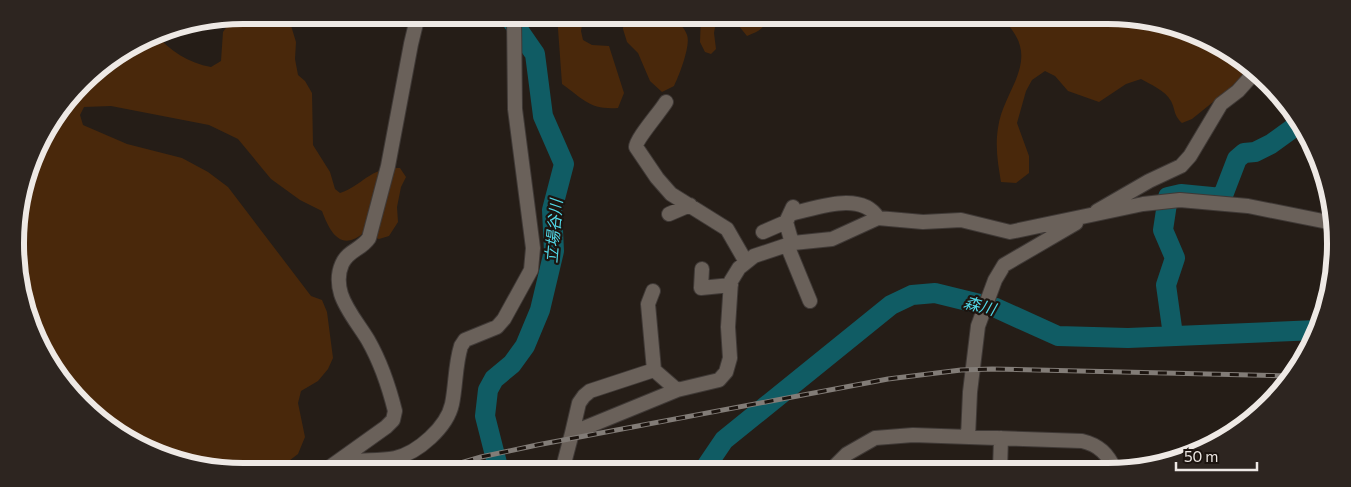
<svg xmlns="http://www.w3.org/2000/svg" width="1351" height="487" font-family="Commissioner,'Noto Sans JP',sans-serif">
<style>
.green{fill:#49280b}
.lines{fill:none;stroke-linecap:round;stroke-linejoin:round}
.river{stroke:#105c64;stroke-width:20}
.minor-casing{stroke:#3f3936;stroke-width:16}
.minor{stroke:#6a615a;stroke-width:14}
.rail-casing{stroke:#827c77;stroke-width:5}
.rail{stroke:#1c140f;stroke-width:3;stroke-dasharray:9;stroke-linecap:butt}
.labels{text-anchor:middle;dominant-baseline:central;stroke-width:4.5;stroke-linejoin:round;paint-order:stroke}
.water-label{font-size:16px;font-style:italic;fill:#52d8e7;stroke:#1c140f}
.rim{fill:none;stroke:#eee9e5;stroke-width:6}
</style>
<rect width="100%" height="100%" fill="#251d17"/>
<path class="green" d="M244 15H283L289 19 296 42 295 59 298 75 305 81 312 93 313 145 330 172 335 189 340 193C364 185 369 167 400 168L406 177 401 187 397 207 398 222 389 236 379 239 362 234C340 252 329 230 322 211L300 200 271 179 238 139 209 125 111 106 84 107 80 115 83 125 127 144 182 158 208 172 228 187 311 296 322 300 327 312 333 358 328 369 318 381 301 391 298 403 305 437 298 454 281 467 271 472H243L185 464 116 433 54 371 23 302 17 214 39 142 93 72 155 33C169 51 189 63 211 67L221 61 223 32 234 17Z
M557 15H584L581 31 583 40 592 45 609 46 624 93 618 108C590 110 583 99 562 84Z
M624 15H672C677 21 685 28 687 35 691 45 679 76 674 86L662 92 650 81 638 53 627 42 623 29Z
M701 15H717L714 33 716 49 711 54 705 52 700 42Z
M730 15H766C766 29 759 31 747 36Z
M1009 15H1107L1166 23 1246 62 1251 67 1244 77 1192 119 1182 123C1173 114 1176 111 1171 101 1166 91 1150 84 1141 79L1126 84 1099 102 1068 91 1055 76 1045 71 1032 80 1026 91 1017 123 1029 156V173L1016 183 1001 182C998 164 995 147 998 128 1003 90 1041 62 1008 25Z"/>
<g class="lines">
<path class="river" d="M1173 335 1166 285 1175 258 1163 230 1168 197 1181 194 1222 198 1237 159 1244 153 1255 152 1271 144 1300 123
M499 471 485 416 488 390 494 379 512 364 525 346 540 310 554 251 552 210 564 164 543 116 535 54 508 15
M703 471 724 440 891 305 912 295 935 293 996 308 1058 336 1128 338 1317 330"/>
<g class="minor-casing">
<path id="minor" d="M666 102C660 112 636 139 636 147L657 178 671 194 727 229 746 262
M1097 211 1149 181 1181 166 1190 156 1221 104 1238 91 1255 72
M669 214 690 205
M790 214C815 209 861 190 878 218
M763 232 786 222
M792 243 786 222 793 207
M787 245 810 301
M702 269 701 288 731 285
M653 291 648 304 654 370
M572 433 579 403 584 396 590 391 654 370 677 390
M968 437 970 392 978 326 995 280 1004 265 1076 223
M337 464C358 458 375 462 395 458 418 453 447 427 452 404 456 385 455 365 461 346L465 340 497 327 504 319 531 270 533 248 515 109 514 15
M1000 470 1001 438
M562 471 572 433 677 390 719 380 726 372 730 358 728 327 731 281 739 268 754 256 793 243 832 239 878 218 923 222 961 220 1010 232 1143 204 1180 200 1248 206 1333 223
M830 471 847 454 875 438 913 435 1082 441C1099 445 1108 454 1115 470
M323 472 386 427 393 420 395 411C389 387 380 361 368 340 359 325 346 310 341 294 338 284 338 273 342 264 348 250 361 250 369 238L388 166 411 44 418 15"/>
</g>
<use href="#minor" class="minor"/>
<g class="rail-casing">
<path id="rail" d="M430 472 481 457 537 445 888 379 961 370 992 369 1291 376"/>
</g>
<use href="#rail" class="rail"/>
</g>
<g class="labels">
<g class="water-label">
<text transform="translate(553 231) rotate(-85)">立場谷川</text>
<text transform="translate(980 305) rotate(15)">森川</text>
</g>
</g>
<path d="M0 0H1351V487H0ZM243 24H1108A219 219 0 0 1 1327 243V244A219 219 0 0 1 1108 463H243A219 219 0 0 1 24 244V243A219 219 0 0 1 243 24Z" fill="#2d2520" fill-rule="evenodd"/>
<path class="rim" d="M243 24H1108A219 219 0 0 1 1327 243V244A219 219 0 0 1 1108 463H243A219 219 0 0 1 24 244V243A219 219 0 0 1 243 24Z"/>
<path d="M1176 462v8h81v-8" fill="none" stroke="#eee9e5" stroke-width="2.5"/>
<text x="1184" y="462" font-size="15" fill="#eee9e5" stroke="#1c140f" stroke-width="4" paint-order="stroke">50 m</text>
</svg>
